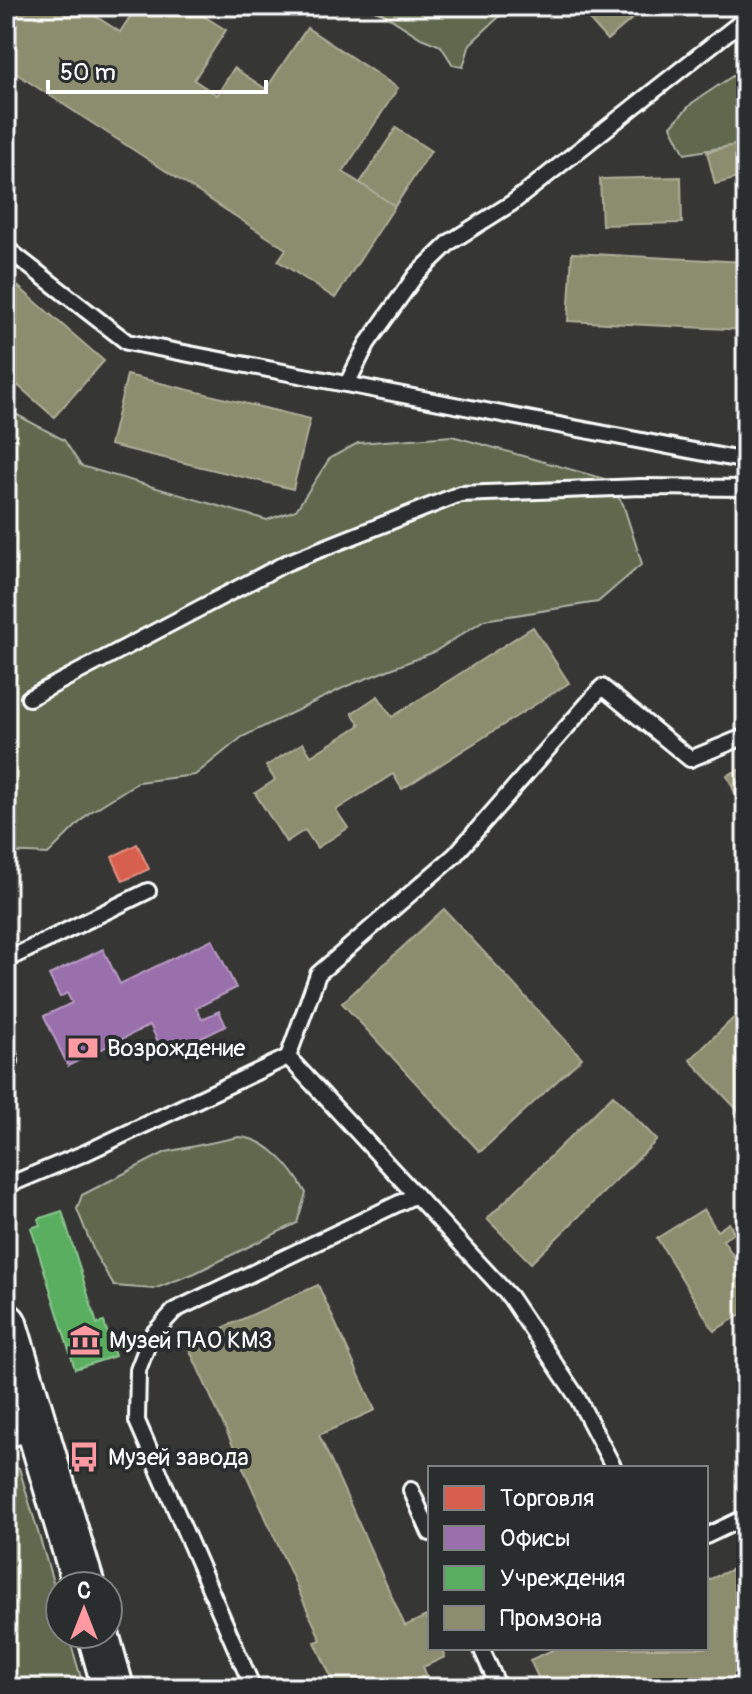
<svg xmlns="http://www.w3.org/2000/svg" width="752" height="1694" font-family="Pangolin,sans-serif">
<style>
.green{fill:#60674e;stroke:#b0b3a6;stroke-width:2}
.shops{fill:#d6604d;stroke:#e29082;stroke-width:2}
.offices{fill:#9970ab;stroke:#b89bc4;stroke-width:2}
.public{fill:#5aae61;stroke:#8cc690;stroke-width:2}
.industry{fill:#8c8c6e;stroke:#aeae9a;stroke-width:2}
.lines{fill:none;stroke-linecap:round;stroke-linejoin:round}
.lane-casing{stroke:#fff;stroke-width:20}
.secondary-casing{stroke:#fff;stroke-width:46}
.lane{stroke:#2a2d2e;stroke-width:14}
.secondary{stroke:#2a2d2e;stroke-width:40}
.labels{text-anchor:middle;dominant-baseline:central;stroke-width:8;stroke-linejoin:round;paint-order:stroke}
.poi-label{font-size:24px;fill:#fff;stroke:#2a2d2e;text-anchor:start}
</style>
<rect width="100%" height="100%" fill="#363634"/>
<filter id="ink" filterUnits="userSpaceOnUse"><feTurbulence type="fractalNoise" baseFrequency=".0125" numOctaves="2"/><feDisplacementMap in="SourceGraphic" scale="16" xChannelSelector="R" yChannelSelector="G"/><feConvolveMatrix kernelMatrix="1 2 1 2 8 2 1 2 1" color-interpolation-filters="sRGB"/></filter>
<g filter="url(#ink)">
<path class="green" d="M364 6H504V12L470 44 463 67 453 65 441 46 421 38 382 13Z
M746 67V140L736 145 685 154 671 126 692 103Z
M6 409 64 440 81 466 267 520 296 510 330 458 358 443 452 436 605 479 623 504 642 564 598 602 484 620 434 652 347 686 242 737 195 775 138 782 89 813 48 854 6 852Z
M239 1137C268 1138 293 1169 306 1193L297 1223 195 1273 154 1289 114 1286 95 1254 77 1209 82 1195 166 1152Z
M6 1467 19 1468 60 1606V1634H68L84 1688H6Z"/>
<path class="shops" d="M137 844 149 869 123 881 112 857Z"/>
<path class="offices" d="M212 939 236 988 196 1008 202 1019 219 1011 226 1026 165 1056 150 1025 68 1066 44 1016 72 1003 67 993 60 997 49 975 103 949 120 984Z"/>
<path class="public" d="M62 1211 97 1324 104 1322 115 1356 75 1369 31 1228 40 1225 38 1219Z"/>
<path class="industry" d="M11 6H80L120 32 137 6H193L191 8 226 30 194 80 217 95 234 68 266 89 307 28 398 88 343 172 395 206 335 298 278 261 286 249 6 67V13Z
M577 6H647L607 40Z
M396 128 431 151 395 206 360 183Z
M746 142V176L715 184 707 152Z
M681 177 682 223 602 225 600 179Z
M572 253 746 262V330L568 321Z
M6 276 104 361 54 417 6 375Z
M127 375 310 419 293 489 110 445Z
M533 627 569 683 402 789 393 774 336 810 348 828 317 848 305 830 286 842 255 793 275 780 266 766 303 743 311 756 360 725 352 713 378 696 392 717Z
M746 767V818L727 775Z
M444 909 582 1058 480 1152 342 1003Z
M746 1006V1119L690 1060Z
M613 1095 657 1140 531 1263 487 1219Z
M704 1209 717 1231 729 1223 734 1233 723 1240 746 1275V1311L714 1331 657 1238Z
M318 1285 375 1410 319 1435 405 1626 426 1616 430 1625V1648H441L445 1657 423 1667 432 1688H336L315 1642 321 1640 187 1344Z
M746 1563V1688H543L530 1660 557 1648H706V1581Z"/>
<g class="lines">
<g class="lane-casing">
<path id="lane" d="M6 248 127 342 746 461
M348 382 367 344 416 275 450 242 512 203 746 18
M29 698 286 563 460 494 641 487 746 488
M6 960 148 891
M6 1048 10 1061
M288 1057 318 974 455 855 602 687 690 759 746 736
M6 1186 85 1153 288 1057 510 1297 577 1397 614 1468
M6 1440 34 1432
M411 1490 430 1533
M706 1536 746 1517
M481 1648 499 1688
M253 1688 137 1421 138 1370 151 1336 175 1310 416 1195"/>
</g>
<g class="secondary-casing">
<path id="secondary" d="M6 1324 84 1586
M98 1634 113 1688"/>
</g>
<use href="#lane" class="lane"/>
<use href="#secondary" class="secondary"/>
</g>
</g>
<defs>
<g id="bank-bare" transform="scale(2.4)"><path d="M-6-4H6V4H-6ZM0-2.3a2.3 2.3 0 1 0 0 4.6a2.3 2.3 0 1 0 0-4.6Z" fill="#ff9aa2" stroke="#2a2d2e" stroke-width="2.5" paint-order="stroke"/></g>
<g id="museum-bare" transform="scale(2.4)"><path d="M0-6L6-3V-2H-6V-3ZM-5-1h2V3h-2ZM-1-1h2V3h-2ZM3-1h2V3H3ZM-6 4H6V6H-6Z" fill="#ff9aa2" stroke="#2a2d2e" stroke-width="2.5" paint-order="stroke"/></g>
<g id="bus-bare" transform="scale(2.4)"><path d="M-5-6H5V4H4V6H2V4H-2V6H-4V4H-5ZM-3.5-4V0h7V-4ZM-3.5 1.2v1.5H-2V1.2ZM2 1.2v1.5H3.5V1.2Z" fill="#ff9aa2" stroke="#2a2d2e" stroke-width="2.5" paint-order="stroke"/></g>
</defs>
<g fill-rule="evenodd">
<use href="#bank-bare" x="83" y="1048"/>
<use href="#museum-bare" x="85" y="1340"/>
<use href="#bus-bare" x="84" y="1457"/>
</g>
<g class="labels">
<g class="poi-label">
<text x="107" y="1048">Возрождение</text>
<text x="109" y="1340">Музей ПАО КМЗ</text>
<text x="108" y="1457">Музей завода</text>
</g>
</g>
<rect width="752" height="1694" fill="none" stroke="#2a2d2e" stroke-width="32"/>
<rect x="16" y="16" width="720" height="1662" fill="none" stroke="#fff" stroke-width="3" filter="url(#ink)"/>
<rect x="428" y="1466" width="280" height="184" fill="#2a2d2e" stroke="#7f8182" stroke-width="2"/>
<rect x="444" y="1486" width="40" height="24" fill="#d6604d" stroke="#7f8182" stroke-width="2"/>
<text x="500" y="1506" font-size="24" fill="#ffffff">Торговля</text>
<rect x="444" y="1526" width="40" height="24" fill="#9970ab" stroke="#7f8182" stroke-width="2"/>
<text x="500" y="1546" font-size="24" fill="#ffffff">Офисы</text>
<rect x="444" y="1566" width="40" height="24" fill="#5aae61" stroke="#7f8182" stroke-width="2"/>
<text x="500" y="1586" font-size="24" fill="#ffffff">Учреждения</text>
<rect x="444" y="1606" width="40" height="24" fill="#8c8c6e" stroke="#7f8182" stroke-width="2"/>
<text x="500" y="1626" font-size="24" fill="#ffffff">Промзона</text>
<g transform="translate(84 1610)"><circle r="38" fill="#2a2d2e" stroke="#7f8182" stroke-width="2"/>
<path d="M0-6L14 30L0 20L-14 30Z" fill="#ff9aa2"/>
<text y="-12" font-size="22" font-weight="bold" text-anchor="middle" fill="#ffffff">С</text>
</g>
<path d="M48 80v12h218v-12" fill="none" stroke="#ffffff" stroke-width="4"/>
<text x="60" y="80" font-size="24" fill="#ffffff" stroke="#2a2d2e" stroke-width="6" paint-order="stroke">50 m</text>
</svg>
